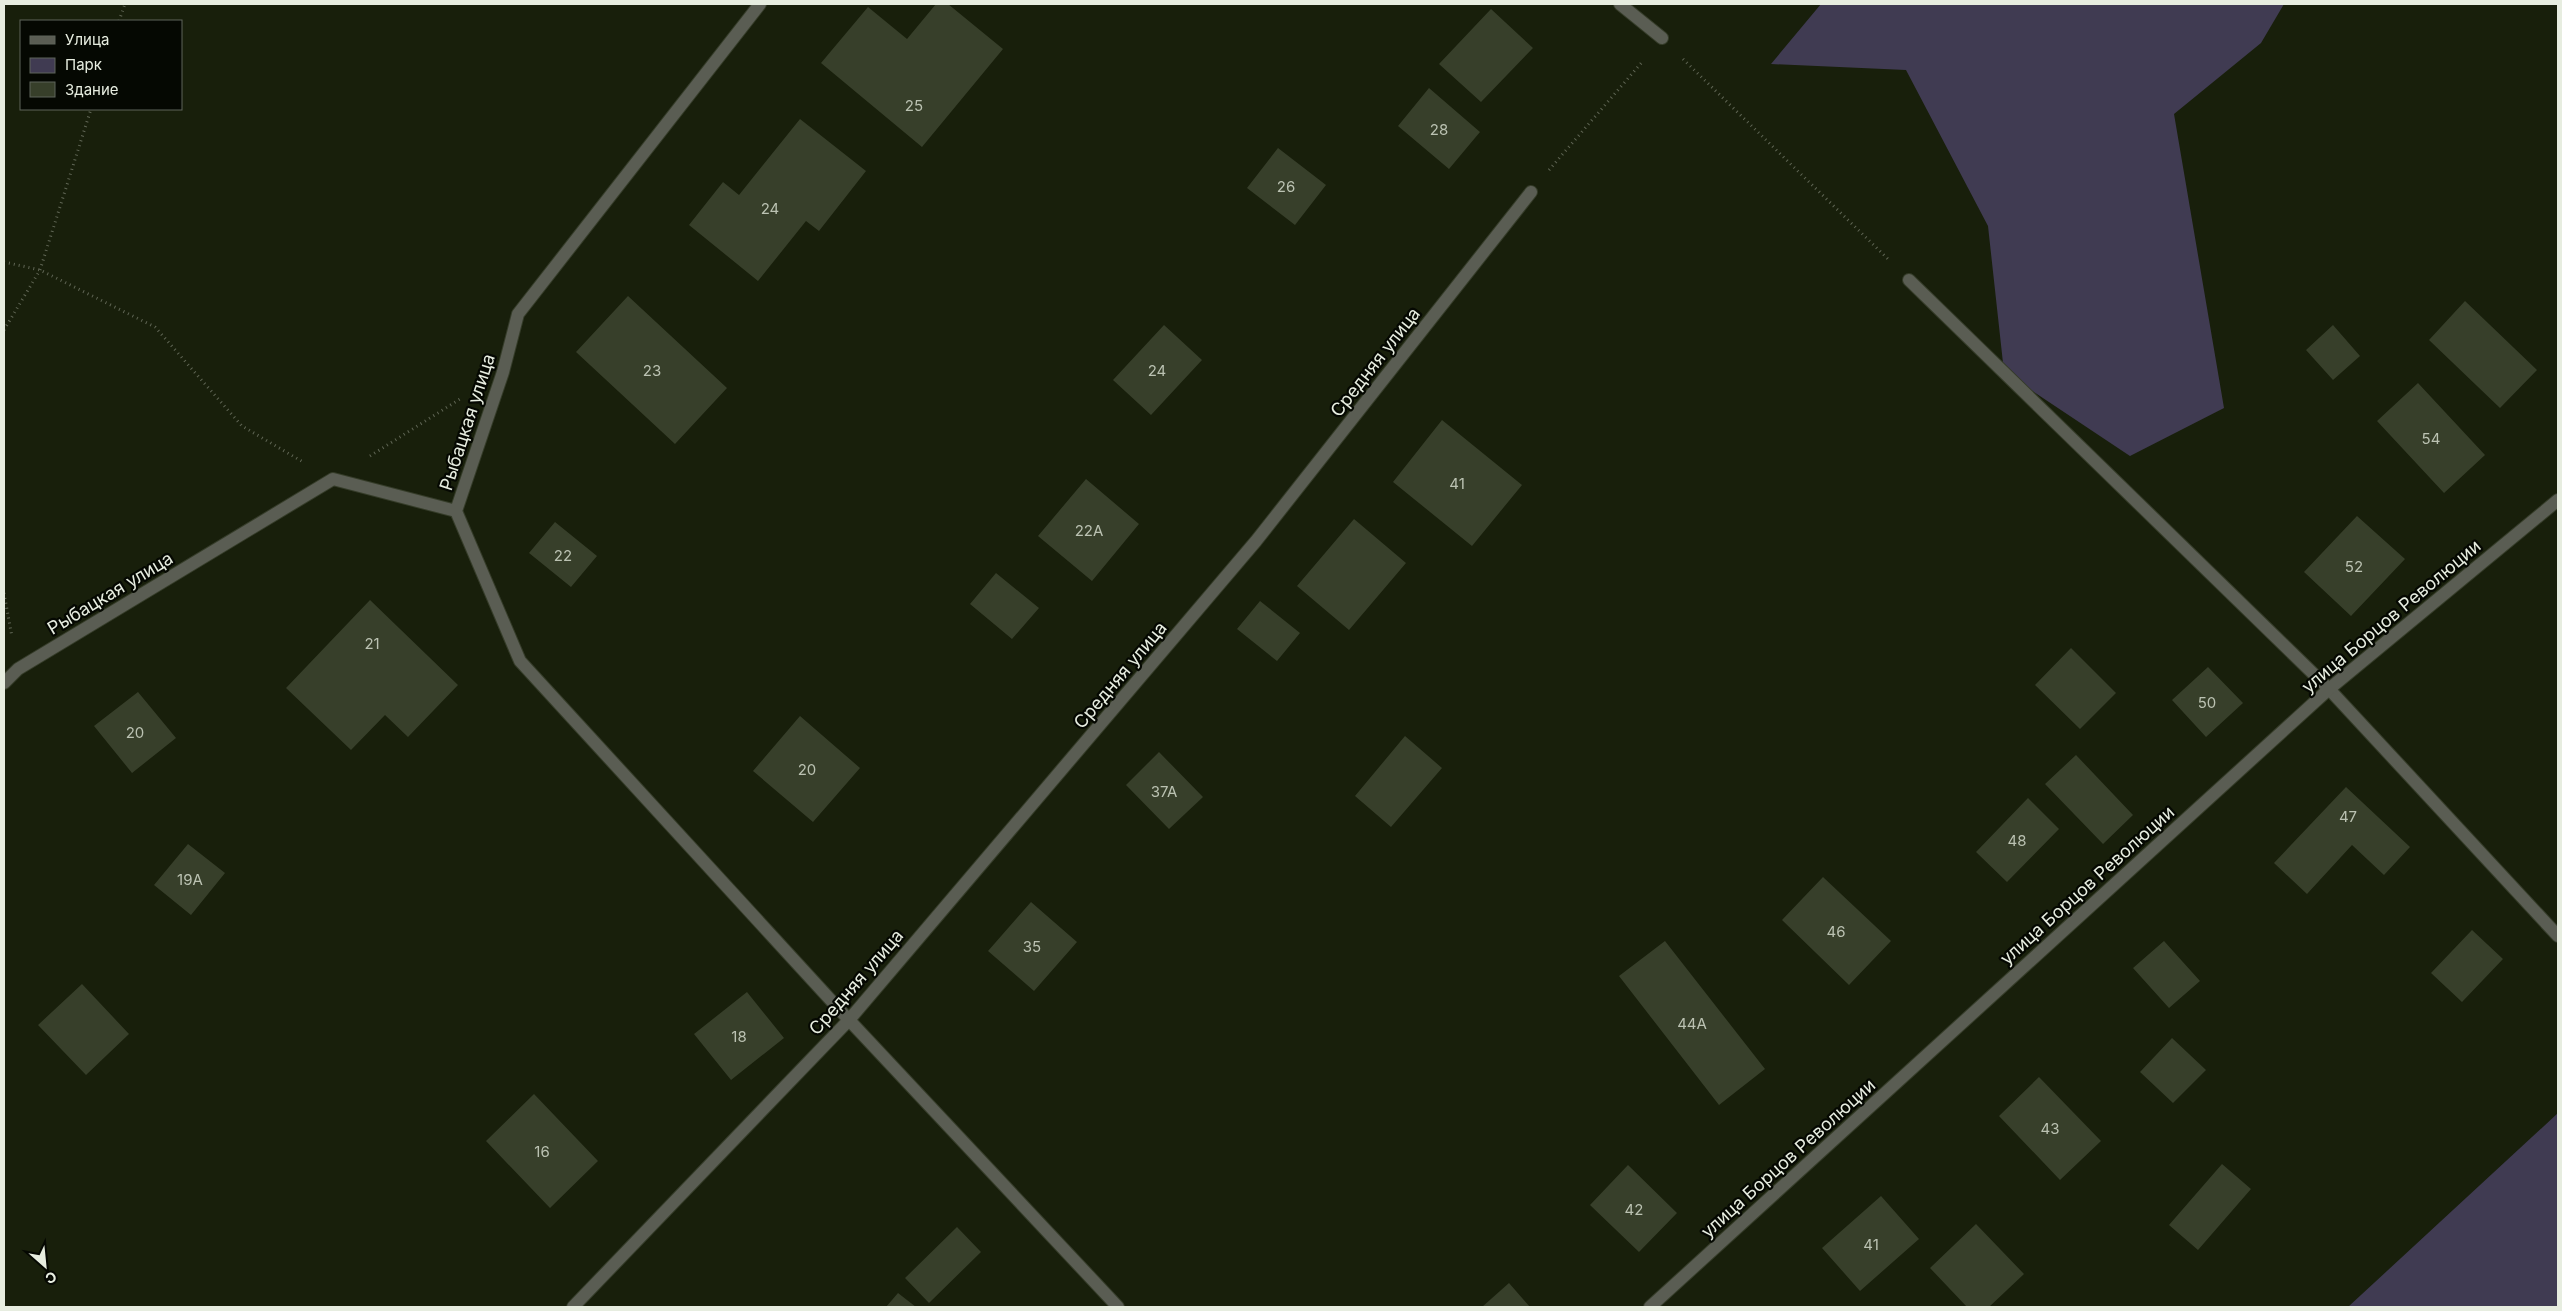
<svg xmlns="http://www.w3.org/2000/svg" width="2562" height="1311" font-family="Inter,sans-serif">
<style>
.green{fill:#403b52}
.building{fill:#373f2a}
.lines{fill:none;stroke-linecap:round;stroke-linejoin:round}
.minor-casing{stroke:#353c29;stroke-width:14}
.tertiary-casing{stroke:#353c29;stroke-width:14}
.path{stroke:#606655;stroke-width:3;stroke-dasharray:1 4;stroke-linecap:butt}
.minor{stroke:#5a5d53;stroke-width:12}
.tertiary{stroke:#5a5d53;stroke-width:12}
.labels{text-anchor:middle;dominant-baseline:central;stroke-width:4.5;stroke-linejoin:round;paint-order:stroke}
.number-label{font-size:15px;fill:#bbc2b2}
.street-label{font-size:18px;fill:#e7ede0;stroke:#050802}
</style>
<rect width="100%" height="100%" fill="#181f0b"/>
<path class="green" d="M1821 4H2284L2261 43 2174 114 2224 408 2130 456 2004 372 1988 226 1906 70 1771 64Z
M2558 1113V1307H2348Z"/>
<path class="building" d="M936 4H948L1003 49 922 147 821 63 868 7 907 39Z
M1491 9 1533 48 1481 102 1439 64Z
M1429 88 1480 132 1449 169 1398 126Z
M800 119 866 171 819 231 806 221 758 281 689 225 723 182 739 195Z
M1278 148 1326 185 1295 225 1247 188Z
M628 296 727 388 675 444 576 352Z
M2465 301 2537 370 2500 408 2429 340Z
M1164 325 1202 360 1151 415 1113 380Z
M2333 325 2360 356 2333 380 2306 350Z
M2418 383 2485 455 2444 493 2377 421Z
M1442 420 1522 485 1472 546 1393 482Z
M1086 479 1139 524 1092 581 1038 536Z
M2357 516 2405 559 2351 616 2304 572Z
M1354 519 1406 563 1349 630 1297 586Z
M555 522 597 556 571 587 529 553Z
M996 573 1039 608 1012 639 970 604Z
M370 600 458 685 408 737 385 715 351 750 286 688Z
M1260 601 1300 633 1277 661 1237 629Z
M2071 648 2116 693 2080 729 2035 685Z
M2208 667 2243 703 2206 737 2172 700Z
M138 692 176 738 132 773 94 726Z
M800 716 860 768 813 822 753 771Z
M1405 736 1442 768 1391 827 1355 796Z
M1159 752 1203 797 1169 829 1126 785Z
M2076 755 2133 815 2103 844 2045 784Z
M2346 787 2410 847 2384 875 2352 845 2307 894 2274 863Z
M2028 798 2059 829 2007 882 1976 852Z
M188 844 225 873 191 915 154 885Z
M1823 877 1891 941 1849 985 1782 920Z
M1031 902 1077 942 1034 991 988 951Z
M2472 930 2503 959 2462 1002 2431 973Z
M1665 941 1765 1069 1719 1105 1619 976Z
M2164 941 2200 981 2169 1008 2133 968Z
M82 984 129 1034 86 1075 38 1025Z
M747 992 784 1038 731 1080 694 1034Z
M2172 1038 2206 1070 2173 1103 2140 1072Z
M2039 1077 2101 1141 2060 1180 1999 1116Z
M534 1094 598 1161 550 1208 486 1141Z
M2222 1164 2251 1189 2198 1250 2169 1225Z
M1628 1165 1677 1213 1639 1252 1590 1205Z
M1881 1196 1919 1239 1860 1291 1822 1248Z
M1976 1224 2024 1274 1989 1307H1967L1930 1268Z
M957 1227 981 1252 929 1303 905 1278Z
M1509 1283 1530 1307H1482Z
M898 1293 916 1307H886Z"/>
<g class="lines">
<g class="minor-casing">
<path id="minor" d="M1620 4 1662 38
M1909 280 2329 689 2558 936
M456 511 520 661 849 1020 1118 1307
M456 511 503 372 518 314 760 4
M4 683 18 669 333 479 456 511
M573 1307 849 1020 1256 541 1531 192"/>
</g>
<g class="tertiary-casing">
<path id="tertiary" d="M1650 1307 2329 689 2558 500"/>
</g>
<path class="path" d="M119 21 125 4
M1683 59 1888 259
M1549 170 1643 61
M4 262 40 270 155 327 242 426 303 462
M4 330 40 270 91 109
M370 456 460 399
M4 593 12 637"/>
<use href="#minor" class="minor"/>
<use href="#tertiary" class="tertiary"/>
</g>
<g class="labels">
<g class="number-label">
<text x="914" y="105">25</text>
<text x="1439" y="129">28</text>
<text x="1286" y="186">26</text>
<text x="770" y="208">24</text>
<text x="652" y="370">23</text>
<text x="1157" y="370">24</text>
<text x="2431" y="438">54</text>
<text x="1457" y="483">41</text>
<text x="1089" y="530">22А</text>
<text x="563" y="555">22</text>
<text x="2354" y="566">52</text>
<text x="372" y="643">21</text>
<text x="2207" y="702">50</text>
<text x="135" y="732">20</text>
<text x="807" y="769">20</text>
<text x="1164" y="791">37А</text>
<text x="2348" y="816">47</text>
<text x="2017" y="840">48</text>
<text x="190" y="879">19А</text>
<text x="1836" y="931">46</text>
<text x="1032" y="946">35</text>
<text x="1692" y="1023">44А</text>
<text x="739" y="1036">18</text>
<text x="2050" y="1128">43</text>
<text x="542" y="1151">16</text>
<text x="1634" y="1209">42</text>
<text x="1871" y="1244">41</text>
</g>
<g class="street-label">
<text transform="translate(1375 362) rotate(-52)">Средняя улица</text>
<text transform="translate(467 422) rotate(-72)">Рыбацкая улица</text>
<text transform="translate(110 593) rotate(-31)">Рыбацкая улица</text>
<text transform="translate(2391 616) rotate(-40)">улица Борцов Революции</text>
<text transform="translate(1120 675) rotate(-50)">Средняя улица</text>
<text transform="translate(2087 885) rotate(-42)">улица Борцов Революции</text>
<text transform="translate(856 982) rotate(-49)">Средняя улица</text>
<text transform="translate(1788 1158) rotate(-42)">улица Борцов Революции</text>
</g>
</g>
<rect width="2562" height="1311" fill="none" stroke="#e7ede0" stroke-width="10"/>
<rect x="20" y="20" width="162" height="90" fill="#050802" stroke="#5f645b"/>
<rect x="30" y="36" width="25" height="8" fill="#5a5d53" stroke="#5f645b"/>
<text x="65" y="45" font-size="15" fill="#e7ede0">Улица</text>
<rect x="30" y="58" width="25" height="15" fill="#403b52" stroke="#5f645b"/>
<text x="65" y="70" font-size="15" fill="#e7ede0">Парк</text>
<rect x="30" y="82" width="25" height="15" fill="#373f2a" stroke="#5f645b"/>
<text x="65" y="95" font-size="15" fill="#e7ede0">Здание</text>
<g transform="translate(45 1266) rotate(153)" stroke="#050802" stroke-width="4" paint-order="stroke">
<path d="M0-4L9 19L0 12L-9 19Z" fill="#e7ede0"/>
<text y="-8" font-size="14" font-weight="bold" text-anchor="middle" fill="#e7ede0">С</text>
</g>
</svg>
